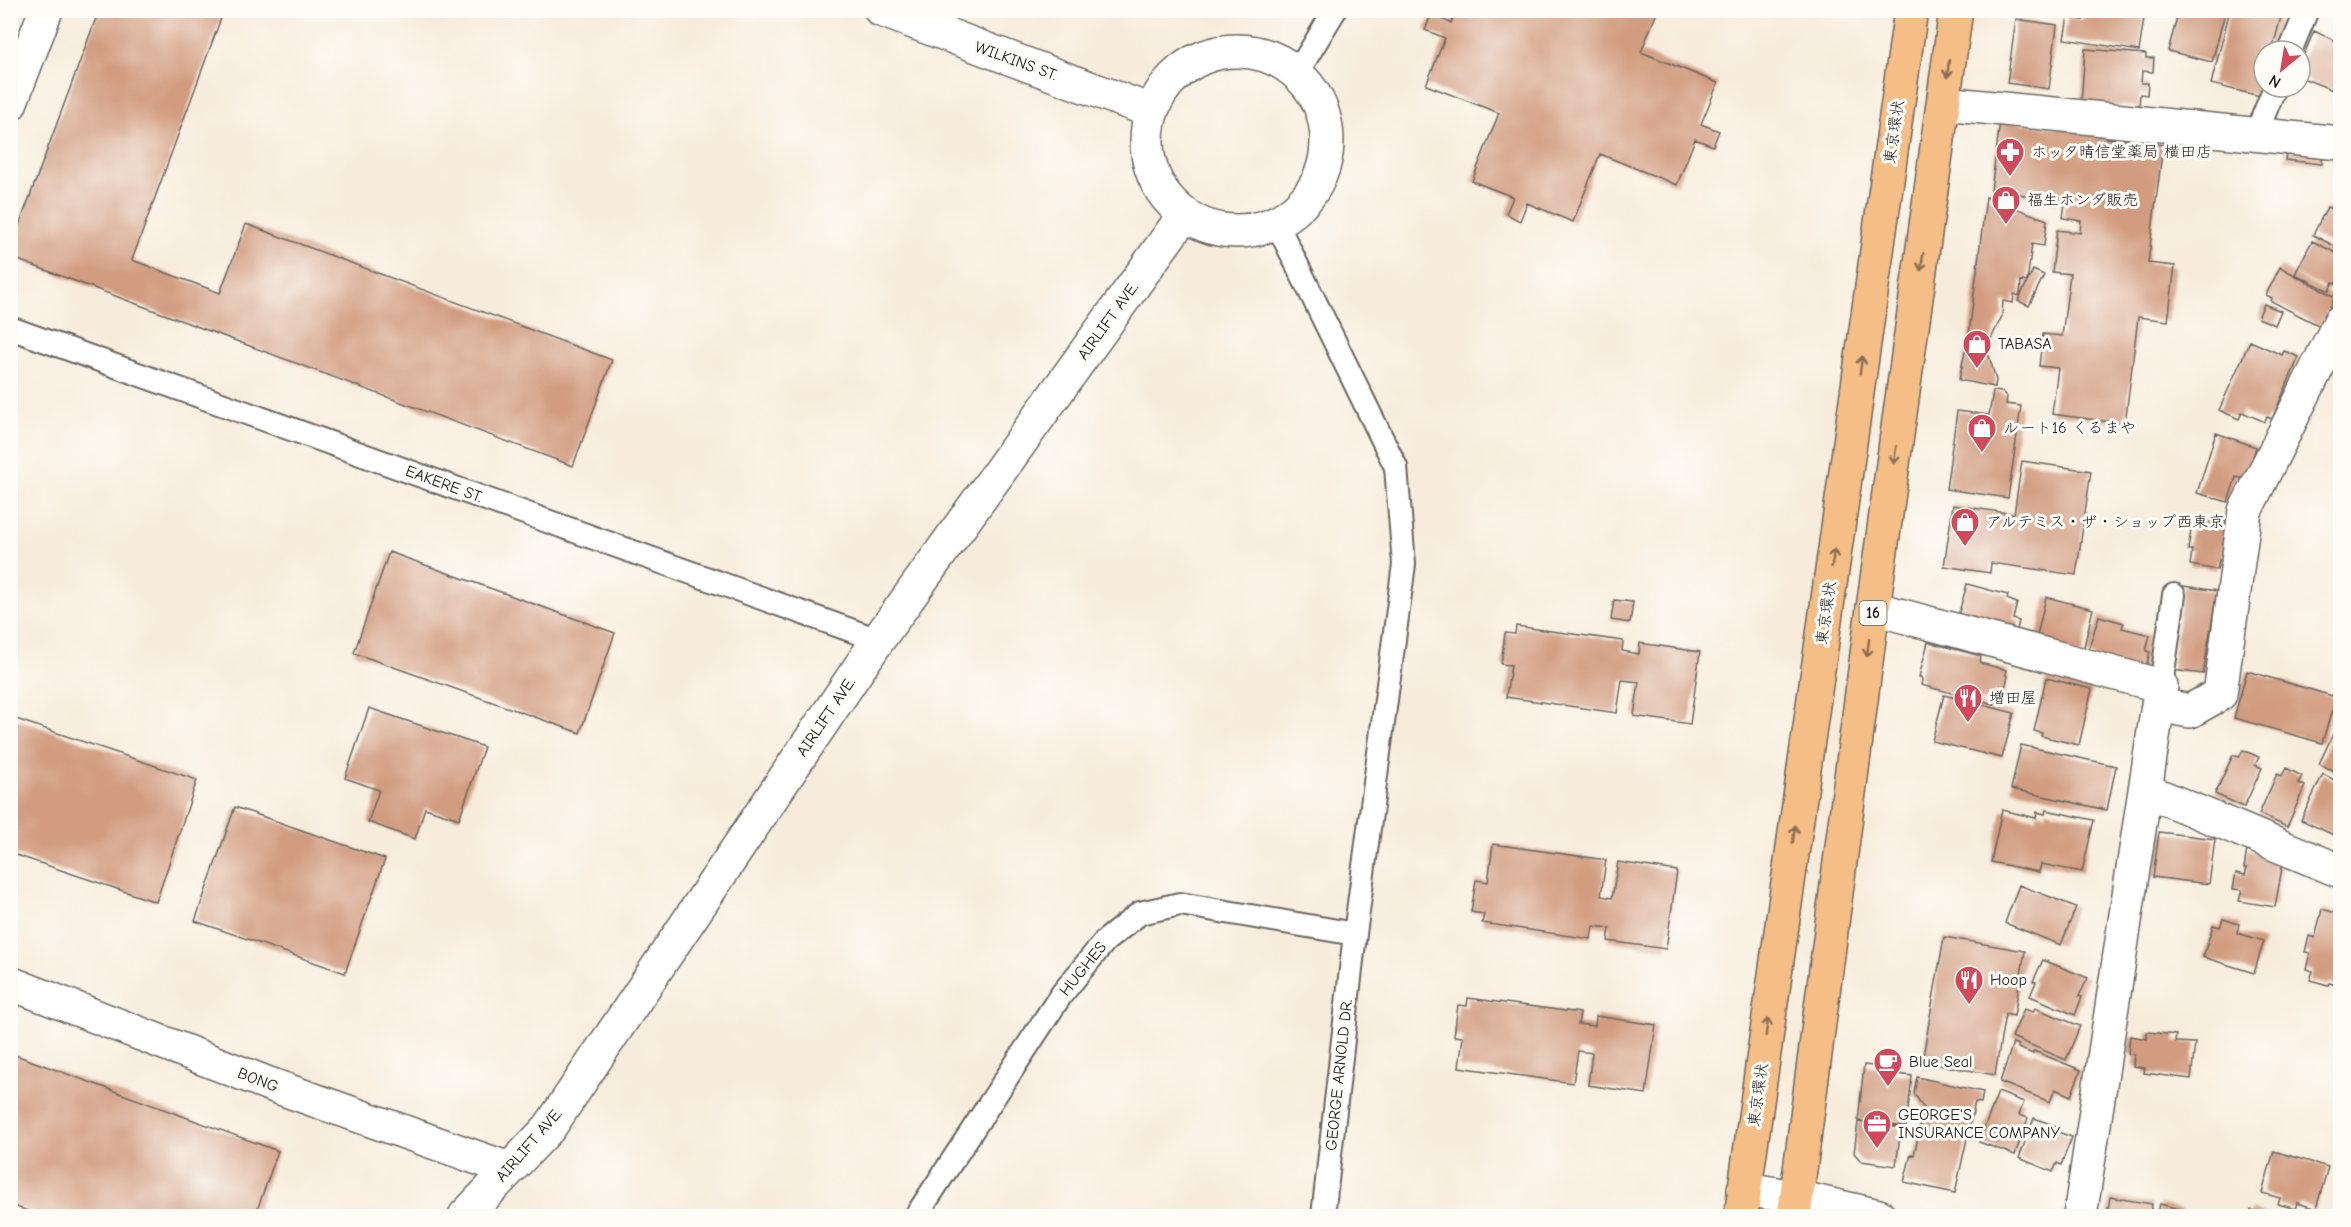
<svg xmlns="http://www.w3.org/2000/svg" width="2351" height="1227" font-family="'Comic Neue','Klee One',sans-serif">
<style>
.building{fill:#d29c80}
.lines{fill:none;stroke-linecap:round;stroke-linejoin:round}
.lane-casing{stroke:#69655f;stroke-width:26}
.street-casing{stroke:#69655f;stroke-width:36}
.highway-casing{stroke:#69655f;stroke-width:36}
.lane{stroke:#fff;stroke-width:22}
.street{stroke:#fff;stroke-width:33}
.highway{stroke:#f6be87;stroke-width:33}
.oneway{stroke:#896d52}
.labels{text-anchor:middle;dominant-baseline:central;stroke-width:6;stroke-linejoin:round;paint-order:stroke}
.shield{fill:#fdfcf7;stroke:#605f5e;stroke-width:1.5}
.shield-label{font-size:15px;font-weight:bold;fill:#1c1c1c}
.street-label{font-size:16px;fill:#1c1c1c;stroke:#fdfcf7}
.poi-label{font-size:16px;fill:#1c1c1c;stroke:#fdfcf7;text-anchor:start}
</style>
<rect width="100%" height="100%" fill="#fdfcf7"/>
<filter id="ink" filterUnits="userSpaceOnUse"><feTurbulence type="fractalNoise" baseFrequency=".0167" numOctaves="2"/><feDisplacementMap in="SourceGraphic" scale="12" xChannelSelector="R" yChannelSelector="G"/><feConvolveMatrix kernelMatrix="1 2 1 2 8 2 1 2 1" color-interpolation-filters="sRGB"/></filter>
<filter id="wash" filterUnits="userSpaceOnUse"><feTurbulence type="fractalNoise" baseFrequency=".008" numOctaves="4" result="noise"/><feDisplacementMap in="SourceGraphic" scale="24" xChannelSelector="R" yChannelSelector="G"/><feGaussianBlur stdDeviation="1.35" result="paint"/><feColorMatrix in="noise" values="0 0 0 0 0 0 0 0 0 0 0 0 0 0 0 0 0 1.4 0 .05"/><feComposite in="paint" operator="in"/></filter>
<g filter="url(#wash)">
<rect width="100%" height="100%" fill="#f7ecdb"/>
<g id="blocks">
<path class="building" d="M99 10H224L132 260 220 293 246 224 612 360 573 466 10 257V250Z
M1456 10H1658L1641 52 1718 83 1701 124 1719 131 1713 146 1695 139 1677 185 1600 154 1573 222 1527 203 1520 221 1506 214 1513 197 1472 181 1499 113 1426 85 1445 38 1425 30 1431 15 1451 23Z
M2085 10 2145 12 2139 51 2064 39 2068 17 2083 20Z
M2179 10H2215L2225 13 2212 62 2168 51Z
M2230 10H2273L2282 13 2272 51H2264V82L2260 96 2211 84Z
M2016 19 2057 25 2049 89 2007 83Z
M2314 31 2340 43V78L2335 91 2300 77V64Z
M2085 49 2146 54V58H2154L2153 72 2142 71 2141 83H2148L2147 95 2140 94 2139 107 2081 103Z
M2000 121 2108 133 2107 138 2163 145 2148 263 2175 266 2168 321 2138 317 2125 424 2052 414 2058 368 2039 366 2043 334 2062 336 2070 274 2052 272 2057 230 2080 233 2081 221 2063 218 2065 203 2033 199 2034 196 1991 191Z
M2287 149 2323 152 2322 164 2285 160Z
M1986 197 2047 220 2044 246 2032 244 2027 282 2021 281 2020 296 2014 294 2013 303 2003 301 2002 316 1988 345 1968 342Z
M2337 203 2340 204V249L2313 235 2327 207 2334 210Z
M2312 241 2340 255V280L2338 284 2333 282 2329 291 2295 274Z
M2280 267 2335 297 2320 326 2271 301 2272 298 2266 295Z
M2033 270 2044 275 2029 306 2018 301Z
M2264 304 2281 311 2275 325 2258 318Z
M2250 341 2282 355 2284 351 2299 357 2272 419 2267 417 2265 422 2242 412 2239 419 2219 410Z
M1965 351 1989 356 1996 380 1995 387 1959 380Z
M1993 391 2002 392 2007 397 2006 404 2021 406 2008 498 1946 489 1957 411 1989 415Z
M2216 433 2256 447 2246 479 2236 477 2228 502 2197 493Z
M2022 461 2091 471 2076 575 1991 563 1990 573 1944 566 1953 505 2014 514Z
M2193 517 2229 522 2223 560H2219L2217 570 2190 565 2192 550H2188Z
M389 552 615 633 580 733 354 653Z
M1967 584 2008 595 2007 599 2017 603 2013 619 2019 621 2015 639 1956 623Z
M2183 586 2217 591 2203 674 2172 670Z
M2046 597 2093 609 2082 655 2035 644Z
M1614 600 1633 602 1630 623 1611 620Z
M2099 616 2124 623 2122 628 2150 635 2146 651 2150 652 2144 675 2087 654Z
M1516 626 1623 641 1622 651 1639 654 1640 643 1700 652 1690 724 1634 716 1639 682 1622 680 1617 713 1506 697 1511 665 1501 664 1505 633 1515 634Z
M1928 642 1981 656 1980 663 2007 670 2006 675 2008 676 2002 700 2000 699 1999 703 1995 701 1994 704 1921 685 1922 680 1921 677H1919Z
M2247 671 2336 697 2322 743 2234 718Z
M2046 678 2092 689 2079 745 2041 736 2042 733 2034 731Z
M1944 695 2014 713 2002 758 1932 741Z
M369 708 484 747 459 819 425 808 415 839 368 822 379 790 345 778Z
M10 717 197 780 156 902 10 853Z
M2340 719V774L2319 764Z
M2021 745 2116 766 2107 810 2011 789Z
M2243 750 2259 757 2255 765 2262 768 2244 807 2215 794 2233 755 2239 757Z
M2286 768 2302 776 2298 783 2305 786 2287 827 2259 814 2277 774 2282 776Z
M2323 774 2340 783V838L2301 820Z
M235 807 385 859 345 973 195 921Z
M2002 810 2036 818 2037 812 2045 814 2046 810 2094 820 2082 872 2041 864 2039 872 1991 862Z
M2159 832 2215 839 2209 884 2153 877Z
M1493 844 1606 860 1601 896 1612 898 1618 862 1677 871 1666 949 1608 941 1610 928 1593 926 1591 939 1482 923 1484 914 1471 912 1476 880 1488 882Z
M2247 850 2284 857 2275 907 2239 901 2242 890 2233 889 2236 873 2245 875 2247 868H2244Z
M2019 885 2076 907 2061 945 2005 923Z
M2322 909 2340 914V986L2329 983 2328 985 2310 980 2313 971 2306 969 2310 953 2305 952 2309 936 2315 938Z
M2223 919 2239 924 2237 933 2264 941 2254 973 2203 957 2213 925 2220 927Z
M1944 937 2025 951 2014 1016 2005 1014 1995 1075 1922 1062Z
M2043 960 2088 978 2079 996 2082 997 2075 1015 2030 996 2036 982 2033 981Z
M1468 998 1580 1013 1578 1024 1595 1026 1596 1016 1656 1025 1646 1094 1588 1085 1592 1053 1578 1051 1573 1083 1459 1067 1463 1037 1454 1036 1458 1005 1467 1006Z
M2035 1008 2080 1026 2066 1060 2012 1037 2024 1009 2033 1012Z
M2147 1032 2176 1035 2175 1042 2195 1043 2191 1079 2144 1073 2145 1068 2133 1066 2134 1055 2128 1054 2130 1036 2147 1039Z
M2013 1043 2019 1045 2018 1048 2033 1054 2034 1051 2081 1070 2071 1096 2055 1089 2050 1102 2000 1082Z
M10 1053 278 1151 255 1216H43L10 1205Z
M1864 1065 1890 1068V1073L1912 1076 1906 1127 1858 1121Z
M1917 1077 1983 1092 1981 1103 1975 1102 1955 1193 1904 1182 1911 1154 1914 1155 1924 1109 1914 1093Z
M1998 1092 2024 1102 2019 1115 2028 1118 2015 1155 1979 1142Z
M2034 1118 2056 1126 2055 1131 2072 1137 2061 1165 2057 1163 2053 1172 2019 1158Z
M1858 1122 1901 1128 1896 1166 1861 1161 1854 1153Z
M2274 1151 2328 1167 2316 1209 2298 1203 2296 1209 2278 1204 2280 1198 2262 1193Z
M2110 1197 2152 1204 2150 1216H2107Z
M2160 1204 2183 1210 2181 1216H2157Z
M2251 1210 2270 1216H2250Z
M1440 1211 1468 1215V1216H1439Z"/>
</g>
</g>
<g filter="url(#ink)">
<use href="#blocks" fill-opacity="0" stroke="#69655f" stroke-width="1.5"/>
<g class="lines">
<g class="lane-casing">
<path id="lane" d="M2290 51 2307 10
M1297 73 1335 10
M2256 134 2275 87
M1276 222 1396 467 1404 564 1355 934 1323 1216
M10 328 878 640
M2161 686 2174 595
M916 1216 1061 995 1105 941 1140 913 1180 904 1355 934"/>
</g>
<g class="street-casing">
<path id="street" d="M881 10 1151 111
M1147 141a90 90 0 1 1 180 0a90 90 0 1 1-180 0Z
M1944 103 2340 143
M10 104 46 10
M1873 608 2161 686 2158 705
M2145 790 2340 871
M10 983 269 1084 509 1169
M1744 1189 1797 1197 1879 1216
M465 1216 549 1128 878 640 1185 214
M2080 1216 2158 705 2190 711 2220 694 2245 511 2340 322"/>
</g>
<g class="highway-casing">
<path id="highway" d="M1741 1216 1911 10
M1794 1216 1873 608 1956 10"/>
</g>
<use href="#lane" class="lane"/>
<use href="#street" class="street"/>
<use href="#highway" class="highway"/>
</g>
<defs><path id="oneway-shaft" d="M-6 0H5M1.5-3L5.5 0L1.5 3" fill="none" stroke-width="1.6" stroke-linecap="round" stroke-linejoin="round" transform="scale(1.5)"/></defs>
<g class="oneway">
<use href="#oneway-shaft" transform="translate(1948 69) rotate(97)"/>
<use href="#oneway-shaft" transform="translate(1922 262) rotate(98)"/>
<use href="#oneway-shaft" transform="translate(1861 365) rotate(-82)"/>
<use href="#oneway-shaft" transform="translate(1895 455) rotate(98)"/>
<use href="#oneway-shaft" transform="translate(1833 558) rotate(-82)"/>
<use href="#oneway-shaft" transform="translate(1868 648) rotate(97)"/>
<use href="#oneway-shaft" transform="translate(1794 834) rotate(-82)"/>
<use href="#oneway-shaft" transform="translate(1767 1027) rotate(-82)"/>
</g>
</g>
<defs>
<g id="pharmacy-pin" transform="scale(1.5)"><path d="M0 17L-7.5 6A9.5 9.5 0 1 1 7.5 6Z" fill="#d1495b" stroke="#fdfcf7"/><path d="M-2-6h4v4h4v4h-4v4h-4v-4h-4v-4h4Z" fill="#fff"/></g>
<g id="shop-pin" transform="scale(1.5)"><path d="M0 17L-7.5 6A9.5 9.5 0 1 1 7.5 6Z" fill="#d1495b" stroke="#fdfcf7"/><path d="M-5-2.5h2.3a2.7 3.5 0 0 1 5.4 0H5L5.5 6h-11ZM-1.5-2.5h3a1.5 2.3 0 0 0-3 0Z" fill="#fff"/></g>
<g id="restaurant-pin" transform="scale(1.5)"><path d="M0 17L-7.5 6A9.5 9.5 0 1 1 7.5 6Z" fill="#d1495b" stroke="#fdfcf7"/><path d="M-5-6h1v4h1v-4h1v4h1v-4h1v5L-1.5 .5V6h-2V.5L-5-1ZM5-6V6H3V1.5H1.5Q1.5-4 5-6Z" fill="#fff"/></g>
<g id="cafe-pin" transform="scale(1.5)"><path d="M0 17L-7.5 6A9.5 9.5 0 1 1 7.5 6Z" fill="#d1495b" stroke="#fdfcf7"/><path d="M-5.5-4.5H6V0H3Q3 3.5 0 3.5H-2.5Q-5.5 3.5-5.5 0ZM3-3.2v2h1.7v-2ZM-6 4.5H4V6H-6Z" fill="#fff"/></g>
<g id="office-pin" transform="scale(1.5)"><path d="M0 17L-7.5 6A9.5 9.5 0 1 1 7.5 6Z" fill="#d1495b" stroke="#fdfcf7"/><path d="M-6-3h4V-5.5h4V-3h4V5H-6ZM-1-4.5V-3h2v-1.5ZM-6 0V1H6V0Z" fill="#fff"/></g>
</defs>
<g fill-rule="evenodd">
<use href="#pharmacy-pin" x="2010" y="152"/>
<use href="#shop-pin" x="2006" y="200"/>
<use href="#shop-pin" x="1977" y="344"/>
<use href="#shop-pin" x="1982" y="428"/>
<use href="#shop-pin" x="1965" y="522"/>
<use href="#restaurant-pin" x="1968" y="698"/>
<use href="#restaurant-pin" x="1969" y="980"/>
<use href="#cafe-pin" x="1888" y="1062"/>
<use href="#office-pin" x="1877" y="1124"/>
</g>
<g class="labels">
<rect class="shield" x="1859.5" y="601" width="27" height="24" rx="4.5"/>
<g class="shield-label">
<text x="1873" y="613">16</text>
</g>
<g class="street-label">
<text transform="translate(1016 61) rotate(20)">WILKINS ST.</text>
<text transform="translate(1894 132) rotate(-82)">東京環状</text>
<text transform="translate(1108 321) rotate(-54)">AIRLIFT AVE.</text>
<text transform="translate(444 484) rotate(20)">EAKERE ST.</text>
<text transform="translate(1826 613) rotate(-82)">東京環状</text>
<text transform="translate(826 717) rotate(-56)">AIRLIFT AVE.</text>
<text transform="translate(1083 969) rotate(-51)">HUGHES</text>
<text transform="translate(1339 1075) rotate(-84)">GEORGE ARNOLD DR.</text>
<text transform="translate(258 1080) rotate(21)">BONG</text>
<text transform="translate(1758 1095) rotate(-82)">東京環状</text>
<text transform="translate(529 1145) rotate(-49)">AIRLIFT AVE.</text>
</g>
<g class="poi-label">
<text x="2031" y="152">ホッタ晴信堂薬局 横田店</text>
<text x="2027" y="200">福生ホンダ販売</text>
<text x="1998" y="344">TABASA</text>
<text x="2003" y="428">ルート16 くるまや</text>
<text x="1986" y="522">アルテミス・ザ・ショップ西東京</text>
<text x="1989" y="698">増田屋</text>
<text x="1990" y="980">Hoop</text>
<text x="1909" y="1062">Blue Seal</text>
<text x="1898" y="1115">GEORGE'S<tspan x="1898" dy="18">INSURANCE COMPANY</tspan></text>
</g>
</g>
<rect width="2351" height="1227" fill="none" stroke="#fdfcf7" stroke-width="36"/>
<g transform="translate(2282 69) rotate(210)"><circle r="28" fill="#fdfcf7" stroke="#a3a29f" stroke-width="1.5"/>
<path d="M0-4.5L10 22L0 15L-10 22Z" fill="#d1495b"/>
<text y="-9" font-size="16" font-weight="bold" text-anchor="middle" fill="#1c1c1c">N</text>
</g>
</svg>
